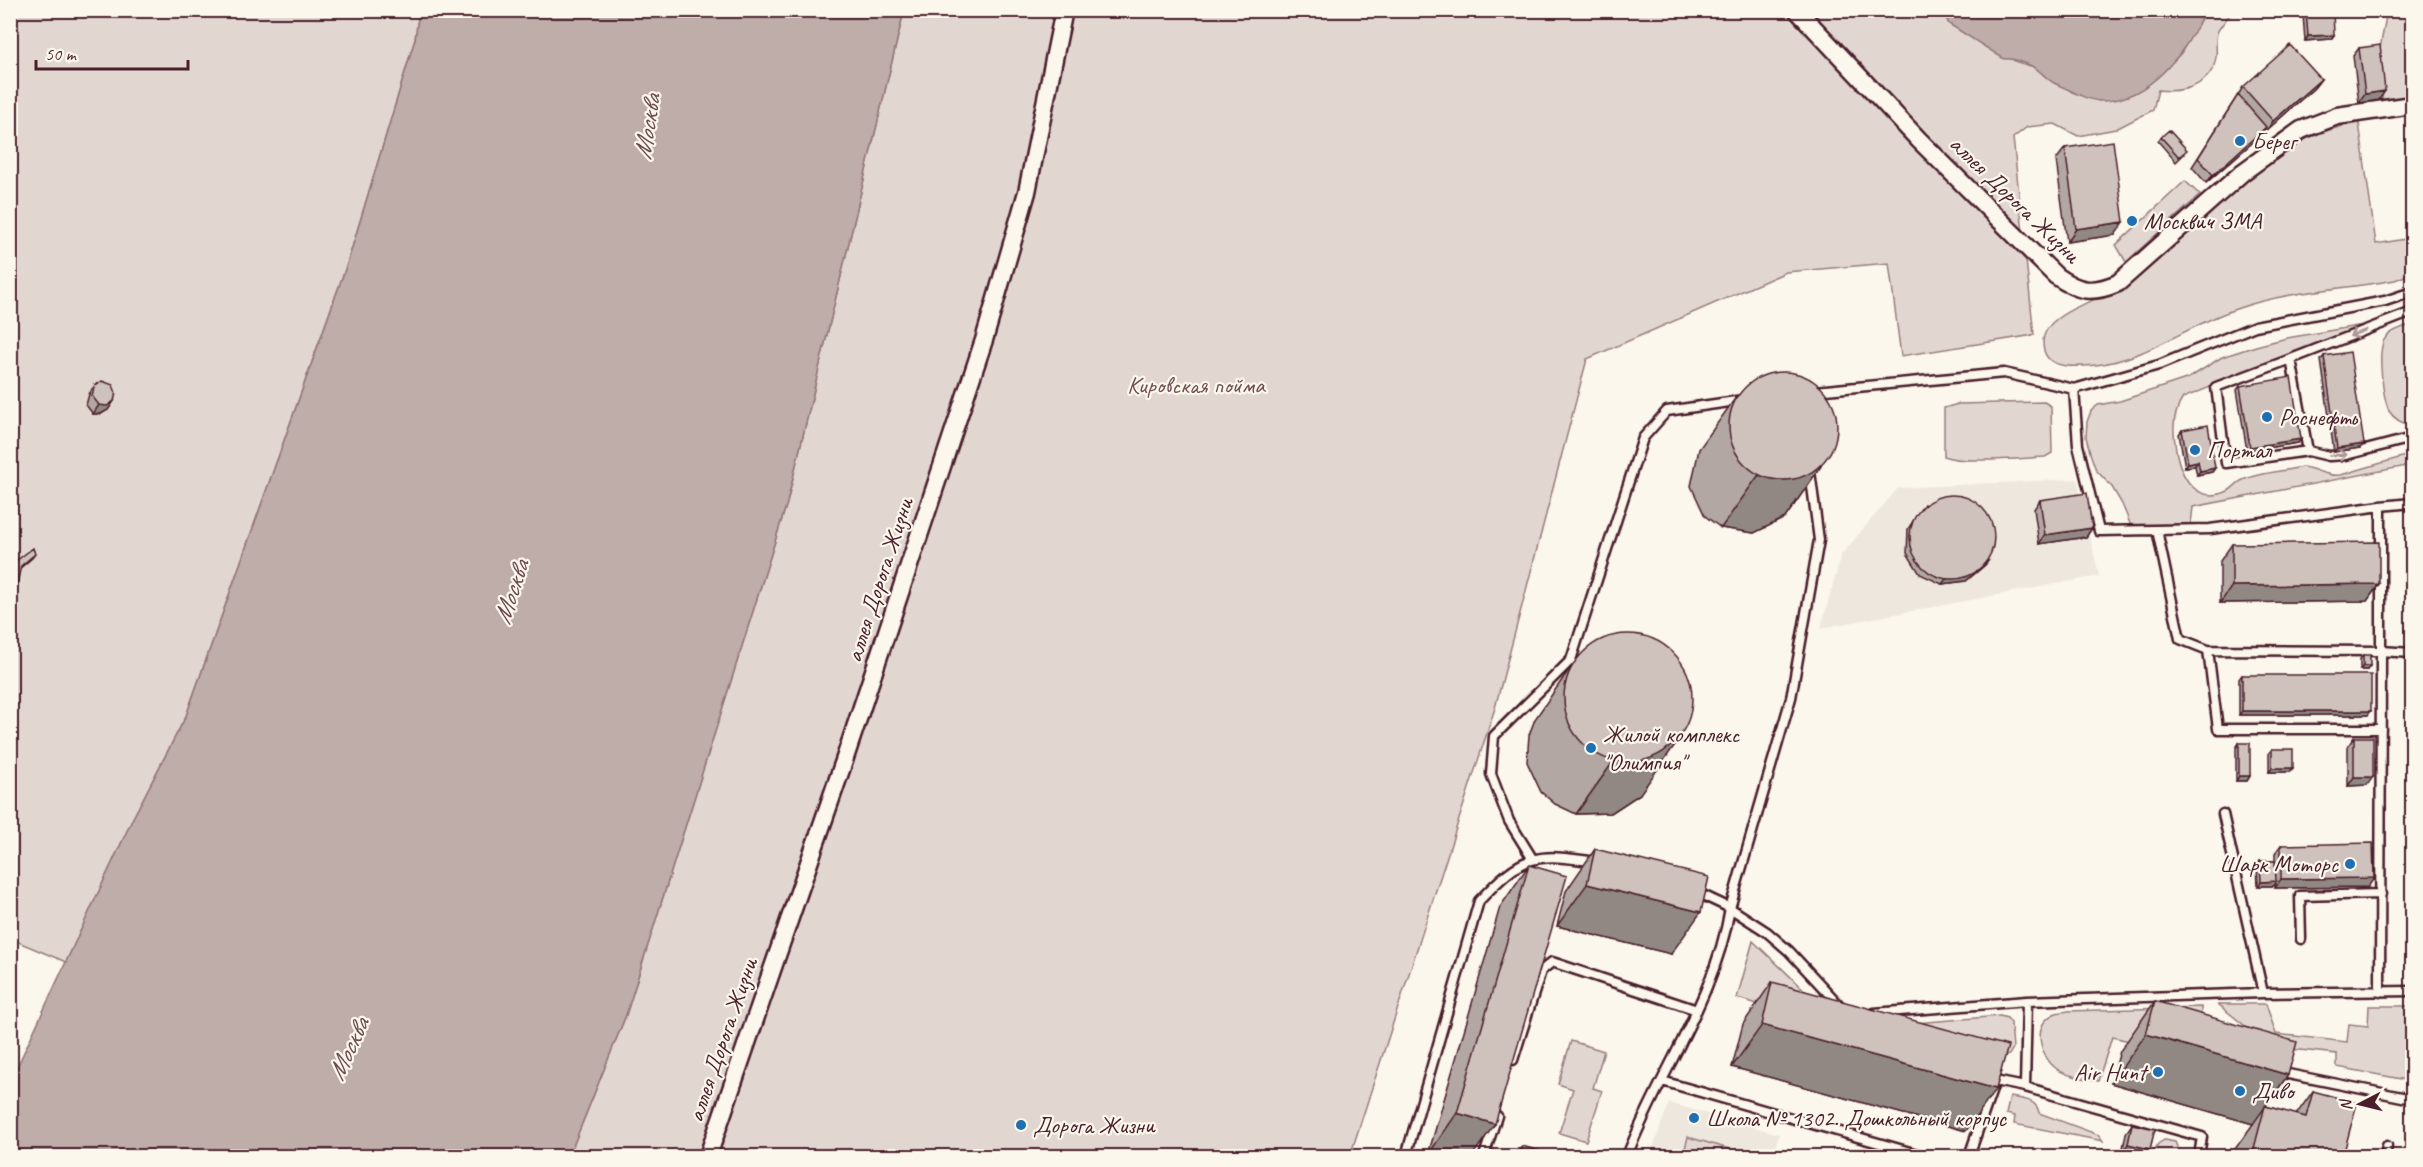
<svg xmlns="http://www.w3.org/2000/svg" width="2423" height="1167" font-family="Caveat,sans-serif">
<style>
.built{fill:#eee7de}
.green{fill:#e2d7d0;stroke:#967b7e;stroke-width:1.5}
.water{fill:#bfadaa;stroke:#907477;stroke-width:1.5}
.lines{fill:none;stroke-linecap:round;stroke-linejoin:round}
.lane-casing{stroke:#4a1f2b;stroke-width:13}
.street-casing{stroke:#4a1f2b;stroke-width:21}
.lane{stroke:#fbf7ec;stroke-width:8}
.street{stroke:#fbf7ec;stroke-width:16}
.wall{fill:#b2a7a2;stroke:#4a1f2b;stroke-width:1.5}
.shaded-wall{fill:#918884;stroke:#4a1f2b;stroke-width:1.5}
.building{fill:#cfc2bc;stroke:#4a1f2b;stroke-width:1.5}
.oneway{stroke:#ab9695}
.poi-dot{fill:#1f6fb2;stroke:#fbf7ec;stroke-width:2}
.labels{text-anchor:middle;dominant-baseline:central;stroke-width:4.5;stroke-linejoin:round;paint-order:stroke}
.poi-label{font-size:24px;fill:#4a1f2b;stroke:#fbf7ec;text-anchor:start}
.street-label{font-size:24px;fill:#4a1f2b;stroke:#fbf7ec}
.park-label{font-size:24px;fill:#704d54;stroke:#fbf7ec}
.water-label{font-size:26px;font-style:italic;fill:#6d4a51;stroke:#fbf7ec}
</style>
<rect width="100%" height="100%" fill="#fbf7ec"/>
<filter id="ink" filterUnits="userSpaceOnUse"><feTurbulence type="fractalNoise" baseFrequency=".0167" numOctaves="2"/><feDisplacementMap in="SourceGraphic" scale="12" xChannelSelector="R" yChannelSelector="G"/><feConvolveMatrix kernelMatrix="1 2 1 2 8 2 1 2 1" color-interpolation-filters="sRGB"/></filter>
<g filter="url(#ink)">
<path class="built" d="M2077 479 2099 576 1821 628 1841 555 1898 488Z
M1669 1103 1779 1134 1773 1156H1650Z"/>
<path class="green" d="M14 11H419L415 39 348 261 186 716 133 818 66 962 11 939 10 43Z
M904 11H1943L1949 24 2017 62 2034 67 2056 84 2064 86 2072 92 2099 101 2145 85 2160 75 2181 53 2205 11H2233C2228 18 2220 25 2217 33 2215 41 2217 49 2216 57 2212 86 2183 93 2158 90L2153 110 2116 129 2078 136 2055 124 2027 127 2013 138 2034 335 1901 356 1889 263 1786 272 1587 359 1495 708 1350 1156H569L626 1015 787 503Z
M2387 11H2412V100L2383 105 2379 54Z
M2359 123 2376 244 2412 238V273L2395 280C2344 289 2289 291 2239 308 2191 323 2148 359 2096 365 2076 367 2043 371 2043 343 2043 336 2046 329 2052 323 2067 309 2089 302 2108 294 2129 284 2147 265 2164 249 2222 198 2279 135 2359 123Z
M2185 181 2200 195 2126 262 2116 245Z
M2412 324V426C2404 424 2394 419 2389 411 2383 397 2377 354 2384 340 2390 330 2403 328 2412 324Z
M2363 325 2183 398C2171 416 2173 435 2177 455 2183 482 2199 504 2228 491 2234 488 2237 482 2243 480 2259 473 2284 471 2302 467 2316 468 2325 477 2341 475L2412 454V465L2193 507 2191 524 2131 526 2122 504 2112 487 2096 470 2091 456 2086 437 2087 422 2091 411 2098 405 2120 401 2189 378 2222 357 2256 346 2287 338Z
M2044 402 2051 406 2052 453 2045 457C2023 458 1961 464 1944 456V408L1958 404Z
M1753 941 1838 1022 1840 1028 1737 998Z
M2218 1004H2266L2276 1034 2347 1042 2349 1024 2368 1026 2369 1006H2412V1081L2337 1067V1054L2271 1047Z
M2201 1007V1025L2147 1045 2112 1037 2098 1081C2085 1078 2068 1077 2057 1069 2040 1057 2031 1026 2054 1014 2058 1012 2064 1012 2068 1011Z
M2000 1016 2007 1018 2011 1023 2013 1048 2009 1055 1985 1063 1854 1028Z
M1571 1041 1604 1051 1593 1088 1602 1091 1586 1141 1559 1133 1573 1089 1558 1084Z
M2010 1097C2022 1099 2037 1099 2039 1113L2099 1135 2103 1141 2014 1124 2015 1116 2006 1114Z
M1688 1137 1743 1153 1742 1156H1683Z
M2164 1140 2175 1142 2181 1156H2151L2158 1144Z"/>
<path class="water" d="M419 11H904L787 503 626 1015 569 1156H11V1080L133 818 186 716 348 261 415 39Z
M1943 11H2205C2187 50 2151 100 2103 101 2086 101 2071 90 2056 84 2049 81 2044 75 2038 70 2031 64 2013 58 2004 59L1949 24Z"/>
<g class="lines">
<g class="lane-casing">
<path id="lane" d="M2412 312 2291 359 2308 451 2329 456 2346 455 2412 438
M2291 359 2216 387 2226 463 2308 451
M2074 389 2078 445 2099 531 2210 529 2381 506V651L2208 650 2218 729H2381
M1815 391 2004 373 2074 389 2159 365 2255 326 2385 301 2412 292
M2381 506 2412 503
M2157 530 2180 639 2208 650
M2223 814 2263 993 2412 991
M1532 858 1509 821 1491 774 1494 736 1571 660 1643 438 1667 411 1743 400
M1694 891 1730 908 1791 698 1819 540 1810 471
M2301 939 2300 896 2381 894
M2380 992 2381 651 2412 653
M2027 1001 2025 1087 2202 1137 2199 1156
M1874 1013 2027 1001 2263 993
M1513 1060 1541 971 1552 962 1697 1010
M2278 1072 2412 1099
M1662 1081 1924 1156
M1406 1156 1479 901C1522 855 1534 852 1596 862
M1484 1156 1497 1116
M1627 1156C1659 1073 1716 997 1730 908L1767 932 1789 951 1841 1007
M1969 1156 1995 1081 2025 1087
M2385 1156 2387 1146"/>
</g>
<g class="street-casing">
<path id="street" d="M1797 10 1919 140 2056 276C2079 292 2092 294 2118 283L2243 172 2301 130 2337 116 2412 105
M708 1156 844 761 984 340 1027 192 1064 10"/>
</g>
<use href="#lane" class="lane"/>
<use href="#street" class="street"/>
</g>
<path class="wall" d="M2306 11 2334 35 2331 39 2305 41 2303 15Z
M2359 48 2379 100 2359 103 2353 56Z
M2321 79 2314 88 2267 130 2265 128 2260 136 2206 183 2192 167 2243 87Z
M2161 137 2184 154 2176 162 2158 141Z
M2065 148 2115 235 2067 242 2056 160Z
M2324 356 2360 448 2334 452 2321 360Z
M95 385 114 401 108 410 101 414H93L86 405 89 394Z
M2240 386 2298 443 2247 451 2237 390Z
M1736 397 1821 466 1785 518 1754 533 1721 528 1705 516 1691 486 1699 449Z
M2182 430 2215 468 2212 472 2197 475 2195 466 2185 467 2179 434Z
M2040 500 2092 528 2086 537 2039 544 2034 509Z
M1924 504 1988 561 1985 565 1966 581 1942 584 1920 574 1907 553 1908 529Z
M2232 544 2379 584 2367 601 2220 603V561Z
M2363 655 2367 670H2360V659Z
M1571 667 1640 794 1611 813 1576 814 1555 804 1541 792 1527 762 1529 735 1535 719Z
M2242 675 2368 715H2239V679Z
M2354 737 2367 785 2348 786V746Z
M2239 743 2250 776 2247 781H2236V748Z
M2272 749 2290 772H2269V753Z
M2281 845 2368 887 2275 888V882L2273 886H2258L2257 866 2260 861H2275V853Z
M1595 849 1671 954 1557 926 1566 891Z
M1529 865 1495 1124 1428 1155 1500 907Z
M1772 982 1966 1131 1732 1067 1743 1024Z
M2155 1001 2288 1075 2266 1106 2296 1115 2313 1091 2343 1156H2230L2253 1124 2111 1083 2120 1051Z
M2132 1124 2155 1129 2122 1153 2126 1133Z
M1522 1146 1542 1156H1516Z"/>
<path class="shaded-wall" d="M2334 35 2331 39 2305 41 2308 36Z
M2321 79 2314 88 2267 130 2273 121Z
M2385 91 2379 100 2359 103 2365 94Z
M2266 127 2260 136 2206 183 2213 175Z
M2124 222 2115 235 2067 242 2076 229Z
M114 401 108 410 101 414H93L99 405Z
M2301 439 2298 443 2247 451 2250 447Z
M2364 444 2360 448 2334 452 2337 448Z
M2198 461 2195 466 2185 467 2188 463Z
M1821 466 1785 518 1754 533 1721 528 1758 476Z
M2215 468 2212 472 2197 475 2200 471Z
M2092 528 2086 537 2039 544 2045 535Z
M35 554 32 558 18 570 21 566Z
M1988 561 1985 565 1966 581 1942 584 1945 580Z
M2379 584 2367 601 2220 603 2232 586Z
M2363 666H2370L2367 670H2360Z
M2242 711H2371L2368 715H2239Z
M1677 742 1640 794 1611 813 1576 814 1613 762Z
M2272 768H2293L2290 772H2269Z
M2239 776H2250L2247 781H2236Z
M2354 777H2373L2367 785 2348 786Z
M2374 878 2368 887 2275 888 2281 879Z
M2276 881 2273 886H2258L2261 882Z
M1587 884 1701 912 1671 954 1557 926Z
M1762 1025 1996 1089 1966 1131 1732 1067Z
M2146 1034 2288 1075 2253 1124 2111 1083Z
M1457 1113 1495 1124 1472 1156H1434L1428 1155Z
M2128 1144 2150 1149 2145 1156H2139L2122 1153Z"/>
<path class="building" d="M2333 10 2334 35 2308 36 2306 11Z
M2290 45 2321 79 2273 121 2243 87Z
M2380 45 2385 91 2365 94 2359 48Z
M2238 95 2266 127 2213 175 2198 158Z
M2169 130 2187 150 2179 157 2161 137Z
M2113 141 2124 222 2076 229 2065 148Z
M2350 352 2364 444 2337 448 2324 356Z
M1729 426a54 54 0 1 1 108 0a54 54 0 1 1-108 0Z
M2291 377 2301 439 2250 447 2240 386Z
M102 381 113 385 116 393 114 401 107 406 99 405 92 396 95 385Z
M2208 425 2215 468 2200 471 2198 461 2188 463 2182 430Z
M2087 493 2092 528 2045 535 2040 500Z
M1910 537a42 42 0 1 1 84 0a42 42 0 1 1-84 0Z
M2379 542V584L2232 586V544Z
M33 548 35 554 21 566 16 588 10 590 12 568 16 561Z
M1564 698a64 64 0 1 1 128 0a64 64 0 1 1-128 0Z
M2363 655H2370V666H2363Z
M2242 675H2371V711H2242Z
M2354 737H2373V777H2354Z
M2239 743H2250V776H2239Z
M2272 749H2293V768H2272Z
M2373 843 2374 878 2281 879V845Z
M1595 849 1709 877 1701 912 1587 884Z
M2260 861H2275L2276 881 2261 882Z
M1529 865 1567 876 1495 1124 1457 1113Z
M1772 982 2008 1046 1996 1089 1762 1025Z
M2155 1001 2297 1042 2288 1075 2146 1034Z
M2313 1091 2357 1103 2343 1156H2252L2265 1106 2306 1117Z
M2132 1124 2155 1129 2150 1149 2128 1144Z
M1522 1146 1544 1152 1542 1156H1519Z"/>
<defs><path id="oneway-shaft" d="M-6 0H5M1.5-3L5.5 0L1.5 3" fill="none" stroke-width="1.6" stroke-linecap="round" stroke-linejoin="round" transform="scale(1.5)"/></defs>
<g class="oneway">
<use href="#oneway-shaft" transform="translate(2358 333) rotate(159)"/>
<use href="#oneway-shaft" transform="translate(2338 455) rotate(-3)"/>
</g>
</g>
<g class="poi-dot">
<circle cx="2240" cy="141" r="6"/>
<circle cx="2132" cy="221" r="6"/>
<circle cx="2267" cy="417" r="6"/>
<circle cx="2195" cy="450" r="6"/>
<circle cx="1591" cy="748" r="6"/>
<circle cx="2350" cy="864" r="6"/>
<circle cx="2158" cy="1072" r="6"/>
<circle cx="2240" cy="1091" r="6"/>
<circle cx="1694" cy="1118" r="6"/>
<circle cx="1021" cy="1125" r="6"/>
</g>
<g class="labels">
<g class="poi-label">
<text x="2252" y="141">Берег</text>
<text x="2144" y="221">Москвич ЗМА</text>
<text x="2279" y="417">Роснефть</text>
<text x="2207" y="450">Портал</text>
<text x="1603" y="734">Жилой комплекс<tspan x="1603" dy="28">"Олимпия"</tspan></text>
<text x="2338" y="864" text-anchor="end">Шарк Моторс</text>
<text x="2146" y="1072" text-anchor="end">Air Hunt</text>
<text x="2252" y="1091">Диво</text>
<text x="1706" y="1118">Школа № 1302. Дошкольный корпус</text>
<text x="1033" y="1125">Дорога Жизни</text>
</g>
<g class="street-label">
<text transform="translate(2015 199) rotate(44)">аллея Дорога Жизни</text>
<text transform="translate(879 580) rotate(-72)">аллея Дорога Жизни</text>
<text transform="translate(722 1040) rotate(-71)">аллея Дорога Жизни</text>
</g>
<g class="park-label">
<text x="1196" y="385">Кировская пойма</text>
</g>
<g class="water-label">
<text transform="translate(647 127) rotate(-81)">Москва</text>
<text transform="translate(511 592) rotate(-72)">Москва</text>
<text transform="translate(348 1049) rotate(-65)">Москва</text>
</g>
</g>
<rect width="2423" height="1167" fill="none" stroke="#fbf7ec" stroke-width="36"/>
<rect x="18" y="18" width="2387" height="1131" fill="none" stroke="#4a1f2b" stroke-width="2" filter="url(#ink)"/>
<g transform="translate(2360 1104) rotate(263)" stroke="#fbf7ec" stroke-width="4.5" paint-order="stroke">
<path d="M0-4.5L10 22L0 15L-10 22Z" fill="#4a1f2b"/>
<text y="-9" font-size="16" font-weight="bold" text-anchor="middle" fill="#4a1f2b">N</text>
</g>
<path d="M36 60v9h152v-9" fill="none" stroke="#4a1f2b" stroke-width="3"/>
<text x="45" y="60" font-size="18" fill="#4a1f2b" stroke="#fbf7ec" stroke-width="4.5" paint-order="stroke">50 m</text>
</svg>
